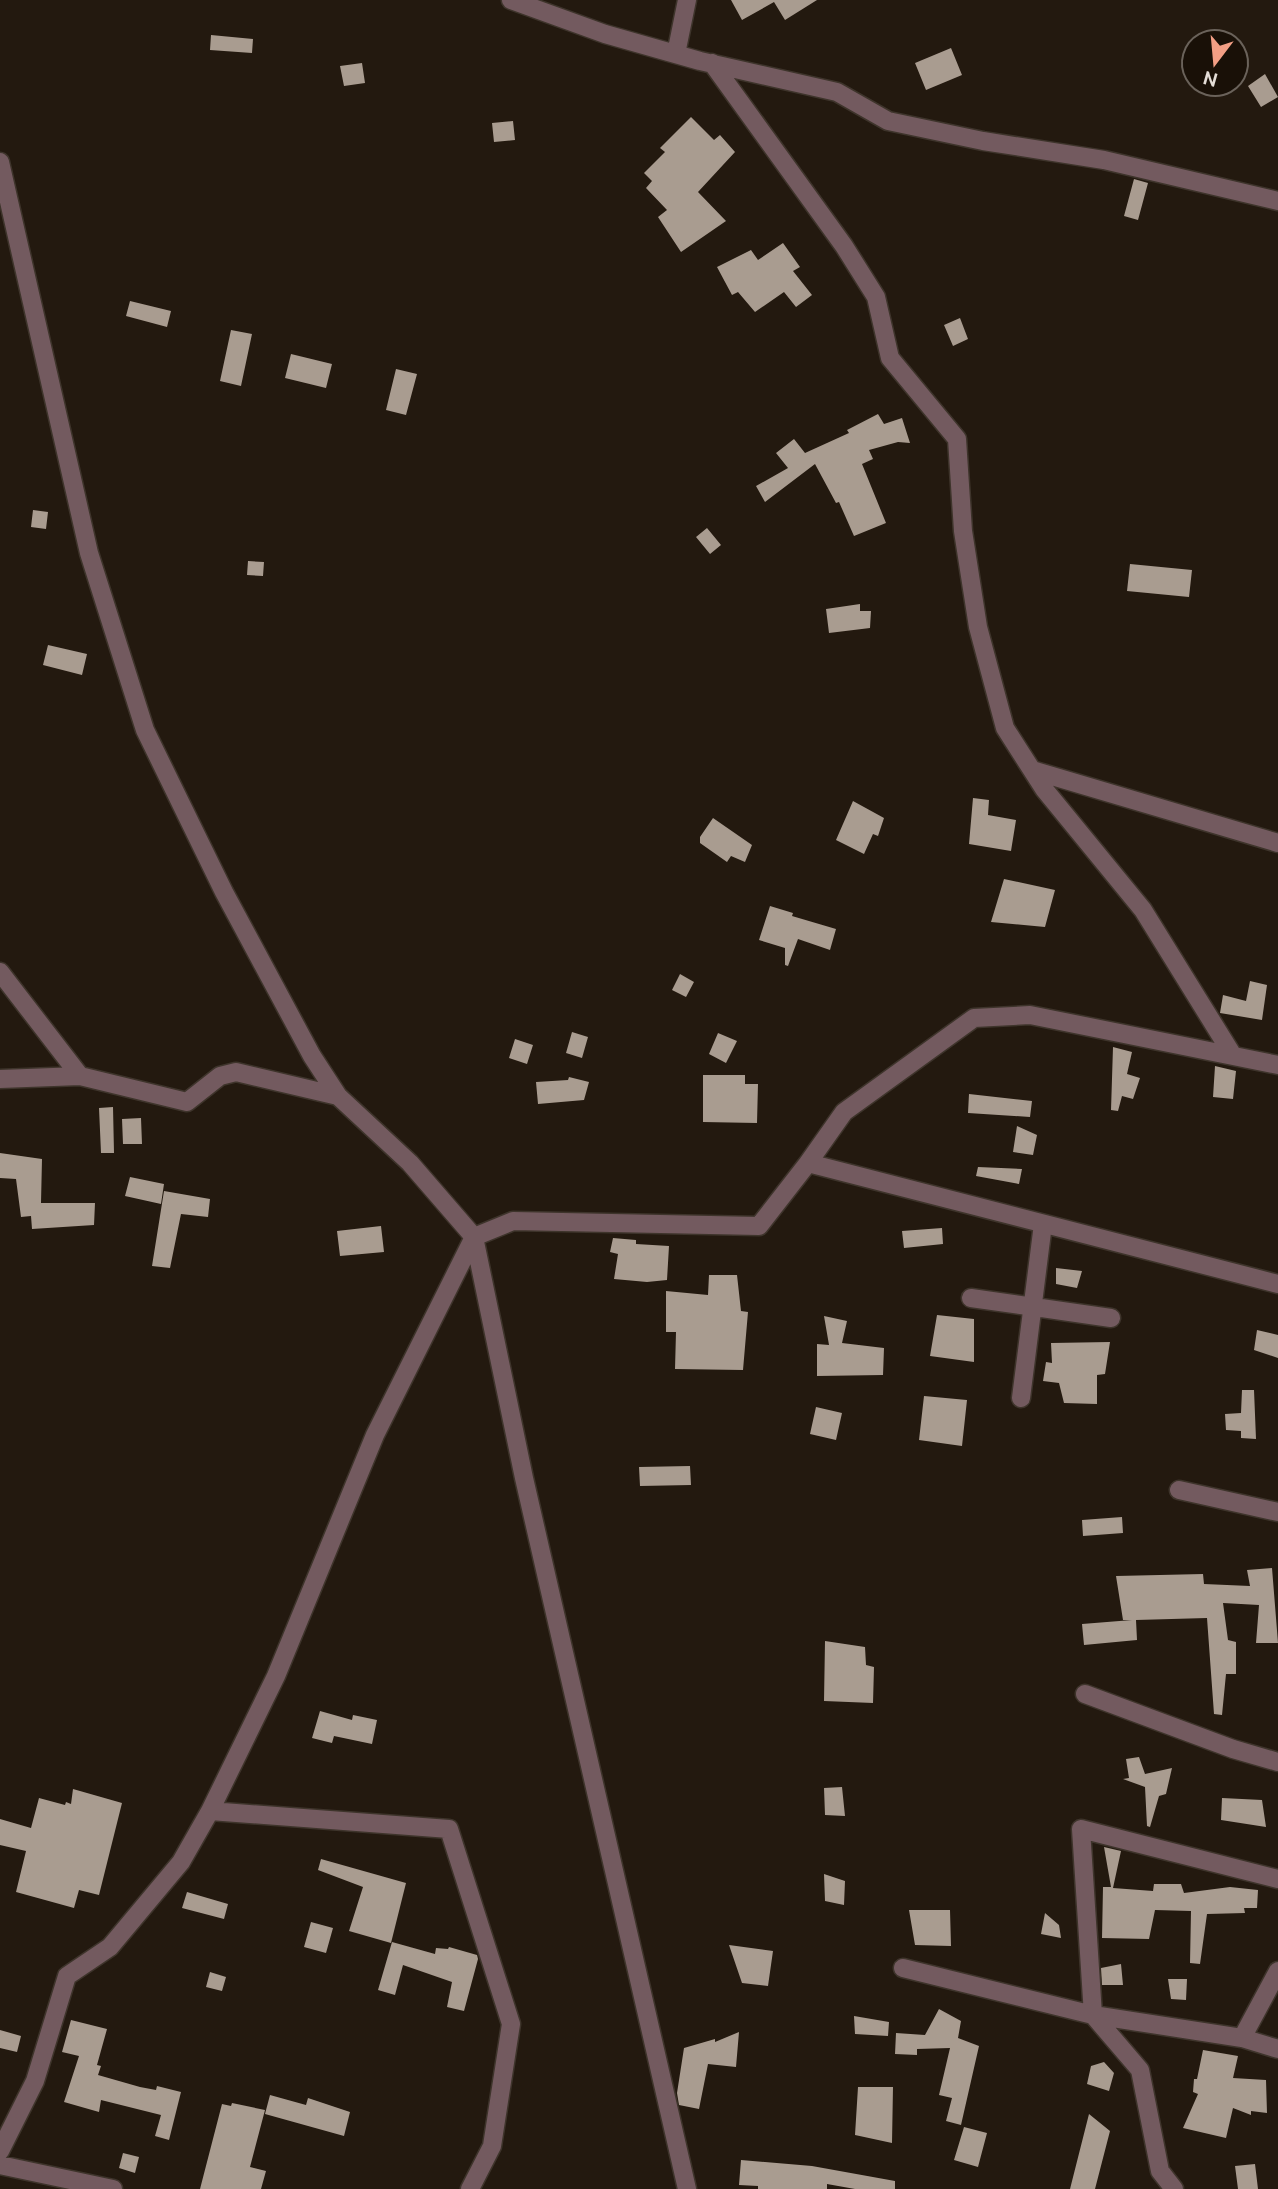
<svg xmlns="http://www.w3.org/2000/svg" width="1278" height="2189" font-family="Ubuntu,sans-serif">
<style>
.building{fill:#a99c90}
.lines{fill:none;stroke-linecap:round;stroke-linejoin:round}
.minor-casing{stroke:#3e342b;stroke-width:21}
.minor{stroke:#735a5f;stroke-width:18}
</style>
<rect width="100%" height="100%" fill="#23190f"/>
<path class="building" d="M731 0H817L785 20 774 2 742 20Z
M211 35 253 39 252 53 210 50Z
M951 48 962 75 926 90 915 63Z
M362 63 365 83 344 86 340 66Z
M1265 74 1278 97 1261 107 1248 86Z
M691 117 714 140 720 135 735 152 698 192 726 221 681 252 658 217 667 210 646 188 652 181 644 173 665 152 660 148Z
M513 121 515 140 494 142 492 123Z
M1134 179 1148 183 1138 220 1124 216Z
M783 243 800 267 793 271 812 295 796 307 784 292 755 312 738 292 732 295 717 267 751 250 758 260Z
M130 301 171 311 167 327 126 316Z
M960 318 968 339 953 346 944 325Z
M231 330 252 334 241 386 220 381Z
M291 354 332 364 326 388 285 378Z
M396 369 417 374 406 415 386 410Z
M878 414 884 424 902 418 910 443 898 442 869 450 873 459 862 464 886 523 854 536 839 502 836 503 815 464 765 502 756 486 788 468 776 453 794 439 805 453 849 433 847 430Z
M33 510 48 512 46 529 31 527Z
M707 528 721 545 710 554 696 537Z
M248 561 264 562 263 576 247 575Z
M1130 564 1192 570 1189 597 1127 591Z
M860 604V611H871L870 628 829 633 826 609Z
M48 645 87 654 82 675 43 665Z
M973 798 989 800 988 815 1016 820 1011 851 969 844Z
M853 801 884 818 878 836 873 834 864 854 836 840Z
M713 818 752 845 745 862 731 856 727 862 700 843V837Z
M1004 879 1055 890 1045 927 991 922Z
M770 906 793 913 792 916 836 929 830 950 798 939 788 966 785 965V948L759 940Z
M680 974 694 982 686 997 672 990Z
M1250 981 1267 985 1262 1020 1220 1013 1223 995 1246 1001Z
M572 1032 588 1037 582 1058 566 1053Z
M718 1033 737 1041 726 1063 709 1054Z
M515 1039 533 1045 527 1064 509 1058Z
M1113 1047 1132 1052 1127 1074 1140 1078 1133 1099 1122 1096 1118 1111 1111 1110Z
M1215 1066 1236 1071 1233 1099 1213 1097Z
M703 1075H745V1084H758L757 1123 703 1122Z
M569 1077 589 1082 584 1100 538 1104 536 1082 568 1080Z
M969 1094 1032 1101 1030 1117 968 1113Z
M113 1107 114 1153H101L99 1108Z
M141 1118 142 1144H123L122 1119Z
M1017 1126 1037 1135 1033 1155 1013 1152Z
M0 1153 42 1159 41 1203H95L94 1225 32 1229 31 1216 21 1217 16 1179 0 1178Z
M978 1167 1022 1169 1019 1184 976 1176Z
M130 1177 164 1184 161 1204 125 1196Z
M164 1191 210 1199 208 1217 181 1214 170 1268 152 1266Z
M381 1226 384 1252 340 1256 337 1231Z
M942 1228 943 1244 904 1248 902 1231Z
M613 1238 636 1240V1244L669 1246 667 1280 647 1282 614 1279 618 1254 610 1252Z
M1056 1268 1082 1271 1077 1288 1056 1284Z
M709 1275H737L741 1311 748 1312 743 1370 675 1369 676 1332H666V1291L708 1295Z
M937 1315 974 1319V1362L930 1356Z
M824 1316 847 1321 842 1343 884 1348 883 1375 817 1376V1344L829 1345Z
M1257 1330 1278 1335V1358L1254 1350Z
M1110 1342 1105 1374 1097 1375V1404L1064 1403 1059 1383 1043 1381 1046 1362 1052 1363 1051 1343Z
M1242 1390H1254L1256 1439 1241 1438V1431L1226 1430 1225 1414 1241 1413Z
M924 1396 967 1400 962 1446 919 1440Z
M816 1407 842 1413 836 1440 810 1434Z
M690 1466 691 1485 640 1486 639 1467Z
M1122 1517 1123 1533 1083 1536 1082 1520Z
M1272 1568 1278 1643H1256L1259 1605 1223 1603 1228 1640 1236 1642V1674H1226L1222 1715 1214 1714 1207 1618 1136 1620 1137 1640 1084 1645 1082 1624 1132 1620H1123L1116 1576 1203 1574 1204 1584 1250 1586 1247 1570Z
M825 1641 865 1647 866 1665 874 1667 873 1703 824 1701Z
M320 1711 352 1720 353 1715 377 1720 372 1744 334 1736 332 1743 312 1738Z
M1139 1757 1145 1774 1172 1768 1166 1794 1159 1796 1150 1827 1147 1826 1145 1787 1123 1779 1129 1778 1126 1759Z
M842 1787 845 1816 825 1815 824 1788Z
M73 1789 122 1803 99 1895 79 1890 74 1908 16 1892 26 1851 0 1845V1819L31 1828 39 1798 65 1805 66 1802 71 1804Z
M1222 1798 1262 1800 1266 1827 1221 1820Z
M1104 1847 1121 1851 1113 1888 1153 1891 1154 1884H1181L1184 1893 1230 1887 1258 1890 1257 1908H1244L1245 1913 1207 1914 1200 1964 1190 1963 1191 1911 1155 1910 1149 1939 1102 1938 1103 1887H1111Z
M321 1859 406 1883 391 1943 349 1931 363 1887 318 1870Z
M824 1874 845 1881 844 1905 825 1901Z
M187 1892 228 1904 224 1919 182 1908Z
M909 1910H950L951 1946 915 1945Z
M1045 1913 1059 1925 1061 1938 1041 1934Z
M311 1922 333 1928 326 1953 304 1947Z
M392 1942 435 1954 436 1948 448 1949 449 1947 477 1955 478 1959 464 2011 447 2007 452 1982 403 1965 395 1995 378 1990Z
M729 1945 773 1951 768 1986 742 1983Z
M1121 1964 1123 1985H1102L1101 1968Z
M210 1972 226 1977 222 1991 206 1987Z
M1168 1979H1187L1186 2000 1171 1999Z
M939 2009 961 2021 958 2038 979 2046 961 2125 946 2121 952 2098 939 2095 950 2048 917 2049V2055L895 2054 896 2033 925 2035Z
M854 2016 889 2022 888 2036 855 2034Z
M71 2020 107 2029 97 2065 101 2066 98 2075 140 2087 156 2090 157 2086 181 2092 169 2140 155 2136 161 2115 101 2100 99 2112 64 2102 79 2056 62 2052Z
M0 2030 21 2036 17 2052 0 2048Z
M739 2032 736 2067 708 2064 699 2109 679 2105 677 2093 684 2048 715 2039V2042Z
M1203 2050 1238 2056 1233 2078 1266 2080 1267 2113 1251 2111V2115L1233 2108 1226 2138 1183 2128 1198 2094 1193 2092 1194 2079H1197Z
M1104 2062 1114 2073 1109 2091 1087 2084 1091 2066Z
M858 2087H893L892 2143 855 2135Z
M270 2095 306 2105 308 2098 350 2112 344 2136 265 2114Z
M232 2103 265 2110 250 2167 266 2171 261 2189H200L222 2104 231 2106Z
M1089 2114 1110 2131 1095 2189H1070Z
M964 2127 987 2133 978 2167 954 2160Z
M123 2153 139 2157 135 2173 119 2168Z
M741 2160 812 2166 895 2181V2189H855L827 2184V2189H758V2186L739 2185Z
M1255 2164 1258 2189H1238L1235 2166Z"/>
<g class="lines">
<g class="minor-casing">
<path id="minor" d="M511 0 605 34 700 61 837 92 888 121 983 141 1104 160 1278 201
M676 54 687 0
M712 63 844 246 876 297 890 358 957 439 963 531 978 627 1005 728 1044 789 1143 910 1232 1054
M0 162 89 553 145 730 224 892 312 1056 338 1096 410 1163 474 1237 524 1478 687 2189
M1032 770 1278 843
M0 972 80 1076
M0 1079 80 1076 187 1102 220 1076 236 1072 338 1096
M808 1163 844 1112 974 1018 1030 1015 1278 1065
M971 1298 1111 1318
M1021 1398 1043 1224
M1179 1490 1278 1512
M1085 1694 1233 1749 1278 1762
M210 1811 449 1829 511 2024 492 2146 470 2189
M903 1968 1093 2015 1242 2038 1278 2049
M1242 2038 1278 1971
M0 2151 35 2081 67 1976 110 1947 181 1862 210 1811 276 1676 375 1435 474 1237 513 1221 759 1226 808 1163 1278 1284
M0 2165 113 2189
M1174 2189 1160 2171 1140 2070 1093 2015 1081 1829 1278 1879"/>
</g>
<use href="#minor" class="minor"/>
</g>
<g transform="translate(1215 63) rotate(196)"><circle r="33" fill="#191007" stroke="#6a625a" stroke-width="2"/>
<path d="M0-5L12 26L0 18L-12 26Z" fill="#f39f85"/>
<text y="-10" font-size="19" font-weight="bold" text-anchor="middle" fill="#e4ddd7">N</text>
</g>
</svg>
